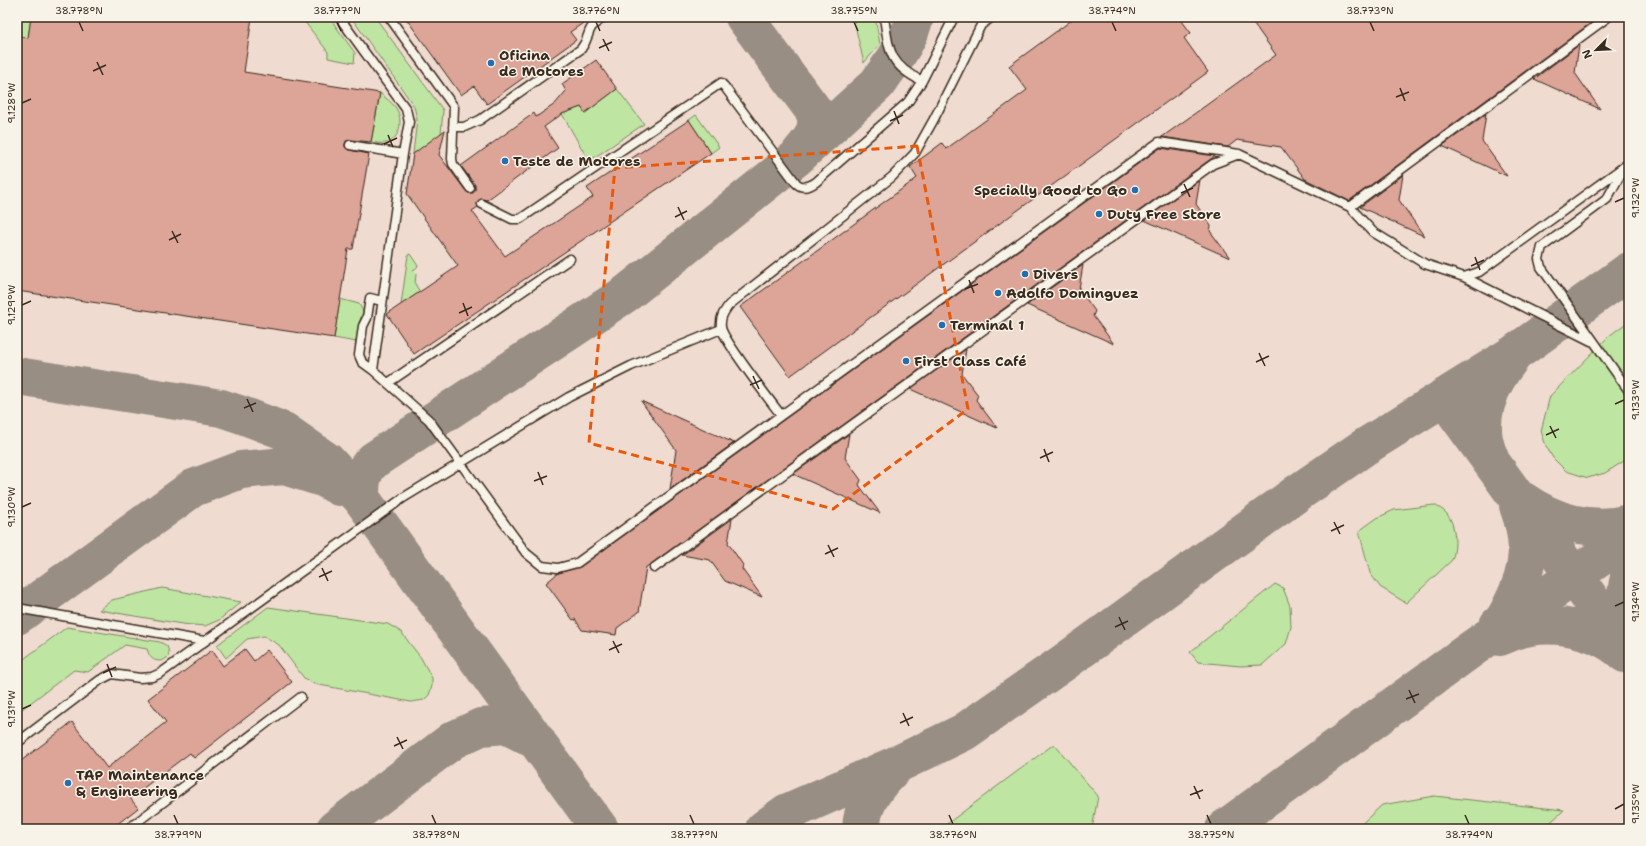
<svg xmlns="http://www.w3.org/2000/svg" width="1646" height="846" font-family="'Shantell Sans',sans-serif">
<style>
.built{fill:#efdbd0}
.green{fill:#bee6a2;stroke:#7c8860}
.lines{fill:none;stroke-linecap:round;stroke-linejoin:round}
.taxiway{stroke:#998e83;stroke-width:38}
.building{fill:#dda498;stroke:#3b2a1e}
.service-casing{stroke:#3b2a1e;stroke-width:11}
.service{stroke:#f7f3e8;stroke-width:8}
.marked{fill:none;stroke:#e8590c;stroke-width:3;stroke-dasharray:8 5;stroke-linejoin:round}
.ticks{fill:none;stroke:#3b2a1e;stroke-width:1.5}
.poi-dot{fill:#1f6fb2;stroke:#f7f3e8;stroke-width:1.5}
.labels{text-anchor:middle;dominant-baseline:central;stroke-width:3;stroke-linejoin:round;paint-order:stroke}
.poi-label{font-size:14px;font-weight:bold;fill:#3b2a1e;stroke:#f7f3e8;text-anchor:start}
.neatline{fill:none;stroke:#3b2a1e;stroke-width:1.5}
.ticks-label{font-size:10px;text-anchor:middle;fill:#3b2a1e}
</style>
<rect width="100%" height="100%" fill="#f7f3e8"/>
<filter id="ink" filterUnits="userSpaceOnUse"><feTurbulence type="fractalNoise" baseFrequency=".025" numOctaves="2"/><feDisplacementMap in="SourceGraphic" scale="8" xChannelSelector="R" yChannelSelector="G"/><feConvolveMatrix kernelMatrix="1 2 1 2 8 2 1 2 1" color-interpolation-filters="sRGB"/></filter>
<g filter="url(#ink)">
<path class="built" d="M17 17H1629V829H17Z"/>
<path class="green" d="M17 17H31L28 38 17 36Z
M301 17H329L355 53 354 63 328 58V52Z
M351 17H375L443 110 441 134 413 154 417 119 414 106Z
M853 17H875L880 44 864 63Z
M617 89 644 124 589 161 562 114 581 107 585 113Z
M380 93C385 98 392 102 396 108 403 119 401 138 387 143 382 144 376 143 371 142Z
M696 115 719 147 711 153 689 120Z
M410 254 418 266 413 271 416 274 415 284 420 292 401 305 408 255Z
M340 299 359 304 363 311 359 323 356 342 334 338Z
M1629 321V458L1605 473 1588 478 1566 471 1553 458 1546 446 1541 431 1550 396 1609 336Z
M1434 505C1438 507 1444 510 1447 514 1456 525 1457 547 1452 560L1406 603 1380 587 1370 573 1359 531 1377 518 1394 510Z
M1275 584 1283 588 1290 606 1291 627 1286 644 1262 665 1240 666 1198 662 1190 652Z
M162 588 241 602 219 620 205 626 182 624 99 610 112 600Z
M268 607 388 624 401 632 421 658 432 678V686L429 695 424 700 411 702 314 684 304 678 279 645 264 636 247 639 226 658 217 645Z
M67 627 160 642 167 646 169 652 168 657 162 661C152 661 150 658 147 649L125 645 88 672 74 670 17 713V664Z
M1054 744 1098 796 1092 829H940Z
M1434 796 1564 810 1543 829H1356L1382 805Z"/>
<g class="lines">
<path class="taxiway" d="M744 17 814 111C821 129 811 140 800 153
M17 376 221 408 242 415 284 431 327 461 361 498 600 829
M1444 397 1629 652
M1490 458C1473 422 1489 385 1512 357
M361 498C361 483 361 471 374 460L627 293 795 159 877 84 895 59 904 44 910 32 915 17
M1522 500C1553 522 1591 533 1629 523
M1629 577C1624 598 1625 615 1629 637
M17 616 193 488 241 470 284 466 325 479 339 487
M1498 625C1505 620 1509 610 1513 602 1530 568 1531 541 1518 506
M1500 637C1540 617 1592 624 1625 654
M335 829 453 740 481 727 506 725 537 741
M764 829 786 813 900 763 964 732 1063 663 1299 492 1363 448 1515 353 1629 271
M861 829C862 804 878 782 896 766
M1224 829 1466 653 1629 537"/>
</g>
<path class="building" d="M31 17H252L244 72 380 93 371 142 351 140 346 141 345 144V147L349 150 369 154 353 249H348L334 338 17 291V36L28 38Z
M405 17H592L570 32 576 40 487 104 474 86 461 95Z
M1076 17H1179L1191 33 1184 38 1208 72 790 376 740 307 917 178 910 167 942 143 946 149 1027 90 1009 66Z
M1249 17H1599L1349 201 1305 179 1281 147 1237 140 1228 147 1162 137 1276 55Z
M1579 45 1575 73 1600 109 1534 79Z
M596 60 617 89 585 113 581 107 562 114 544 127 558 148 487 200 482 199 479 200 477 204 478 207 472 211 505 256 593 197 587 188 689 120 711 153 414 354 387 314 458 266 407 194 413 154 445 130 439 155 466 191 468 193H473L475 190V185L461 166 534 113 536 117 555 104 566 91 562 84Z
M1486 114 1482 141 1507 176 1442 146Z
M1160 148 1215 156 651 564 646 567 639 612 617 628 616 635 582 630 575 619 573 620 546 583 558 573 580 567Z
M1403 175 1399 200 1424 236 1360 207Z
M1200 180 1196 204 1211 226 1210 231 1230 258 1144 220Z
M1083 265 1079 289 1095 311 1093 316 1114 344 1027 305Z
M966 349 962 374 978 395 976 400 997 428 910 389Z
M641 401 734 443 670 489 676 450Z
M849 434 845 458 861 480 859 485 880 513 793 474Z
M732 519 728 543 743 565 742 569 762 597 725 581 710 560 682 555Z
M245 649 254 661 267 650 292 682 194 758 190 753 130 798 138 808 111 829H17V764L72 722 107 768 166 722 148 699 212 650 223 666Z"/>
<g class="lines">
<g class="service-casing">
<path id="service" d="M339 17 406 109 409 122 403 154 350 145
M389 17 454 107 452 159 453 164 470 188
M884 17C889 51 889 65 922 81L954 17
M985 17 981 25 992 17
M453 127H464L480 120 581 49C588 40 587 35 591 28 594 23 600 20 605 17
M1239 154 1350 207 1373 232 1425 264 1464 277 1479 272 1629 163
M1624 168 1607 199 1542 247 1539 259 1541 267 1629 391
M482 204 512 219H520L721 83 724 86 796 183C802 189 809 187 816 182L908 102 922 81
M1350 207 1608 17
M1464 277 1591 341
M382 301 370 298 367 318 363 326 359 355 362 362 373 370 429 420 526 553 542 566 558 568 577 563 1159 142 1239 154 1213 164 654 568
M373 370 403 154
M388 383 570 259
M781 415C771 402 722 338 721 327 720 318 723 313 729 305L892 177 915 153 934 119 981 25
M17 608 204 641
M17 743 100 680 112 674 140 678 152 677 161 673 403 498 485 448 569 397 631 366 721 329
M128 829 301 697"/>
</g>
<use href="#service" class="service"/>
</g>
</g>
<path class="marked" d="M917 146 968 409 833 509 589 443 615 168Z"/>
<path class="ticks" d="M79 22 83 31M337 22 341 31M596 22 600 31M854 22 858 31M1112 22 1116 31M1370 22 1374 31M603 39 609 51M599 48 612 42M97 62 103 75M93 71 106 65M1400 88 1405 101M1396 97 1409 92M22 103 31 99M894 111 899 124M890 121 903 115M388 135 393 147M384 144 397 138M1184 184 1190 197M1181 193 1193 188M1615 202 1624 198M678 207 684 220M675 217 687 211M172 231 178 243M169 240 181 234M1475 257 1480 270M1471 266 1484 260M969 280 974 293M965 289 978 284M463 303 468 316M22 305 31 301M459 313 472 307M1259 353 1265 366M1256 362 1269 356M753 376 759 389M750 385 762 380M247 399 253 412M1615 404 1624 400M244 408 256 403M1550 426 1556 438M1546 435 1559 429M1044 449 1049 462M1040 458 1053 452M538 472 543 485M534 481 547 476M22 507 31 503M1334 522 1340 534M1331 531 1344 525M828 545 834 557M825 554 838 548M322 568 328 581M319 577 332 571M1615 606 1624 602M1119 617 1125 630M1115 627 1128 621M613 641 619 653M609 650 622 644M107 664 112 677M103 673 116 667M1409 690 1415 703M1406 699 1419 694M22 709 31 705M903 713 909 726M900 723 913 717M397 737 403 749M394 746 407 740M1194 786 1200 799M1190 795 1203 790M1615 809 1624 804M174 815 178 824M432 815 436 824M690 815 694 824M949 815 953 824M1207 815 1211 824M1465 815 1469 824"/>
<g class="poi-dot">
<circle cx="491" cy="63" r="4"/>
<circle cx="505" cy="161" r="4"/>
<circle cx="1135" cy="190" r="4"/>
<circle cx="1099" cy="214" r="4"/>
<circle cx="1025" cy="274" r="4"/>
<circle cx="998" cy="293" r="4"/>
<circle cx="942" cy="325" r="4"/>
<circle cx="906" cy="361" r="4"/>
<circle cx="68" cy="783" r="4"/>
</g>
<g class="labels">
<g class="poi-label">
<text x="499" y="55">Oficina<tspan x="499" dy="16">de Motores</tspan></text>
<text x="513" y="161">Teste de Motores</text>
<text x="1127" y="190" text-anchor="end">Specially Good to Go</text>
<text x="1107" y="214">Duty Free Store</text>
<text x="1033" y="274">Divers</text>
<text x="1006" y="293">Adolfo Dominguez</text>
<text x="950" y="325">Terminal 1</text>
<text x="914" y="361">First Class Café</text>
<text x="76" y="775">TAP Maintenance<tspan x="76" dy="16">&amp; Engineering</tspan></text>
</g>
</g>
<rect width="1646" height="846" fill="none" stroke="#f7f3e8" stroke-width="44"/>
<g transform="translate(1596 50) rotate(246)" stroke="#f7f3e8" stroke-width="3" paint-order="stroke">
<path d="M0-3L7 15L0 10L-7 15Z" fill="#3b2a1e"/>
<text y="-6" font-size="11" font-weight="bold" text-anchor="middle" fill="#3b2a1e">N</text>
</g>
<rect x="22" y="22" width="1602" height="802" class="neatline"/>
<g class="ticks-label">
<text x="79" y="14">38.778°N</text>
<text x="337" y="14">38.777°N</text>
<text x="596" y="14">38.776°N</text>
<text x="854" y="14">38.775°N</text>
<text x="1112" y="14">38.774°N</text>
<text x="1370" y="14">38.773°N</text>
<text transform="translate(11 103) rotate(-90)" y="4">9.128°W</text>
<text transform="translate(1635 198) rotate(-90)" y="4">9.132°W</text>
<text transform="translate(11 305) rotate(-90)" y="4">9.129°W</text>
<text transform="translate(1635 400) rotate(-90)" y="4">9.133°W</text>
<text transform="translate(11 507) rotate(-90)" y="4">9.130°W</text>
<text transform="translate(1635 602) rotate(-90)" y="4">9.134°W</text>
<text transform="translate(11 709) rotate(-90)" y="4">9.131°W</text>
<text transform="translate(1635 804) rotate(-90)" y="4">9.135°W</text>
<text x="178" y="838">38.779°N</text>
<text x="436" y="838">38.778°N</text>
<text x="694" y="838">38.777°N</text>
<text x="953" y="838">38.776°N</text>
<text x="1211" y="838">38.775°N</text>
<text x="1469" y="838">38.774°N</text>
</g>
</svg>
